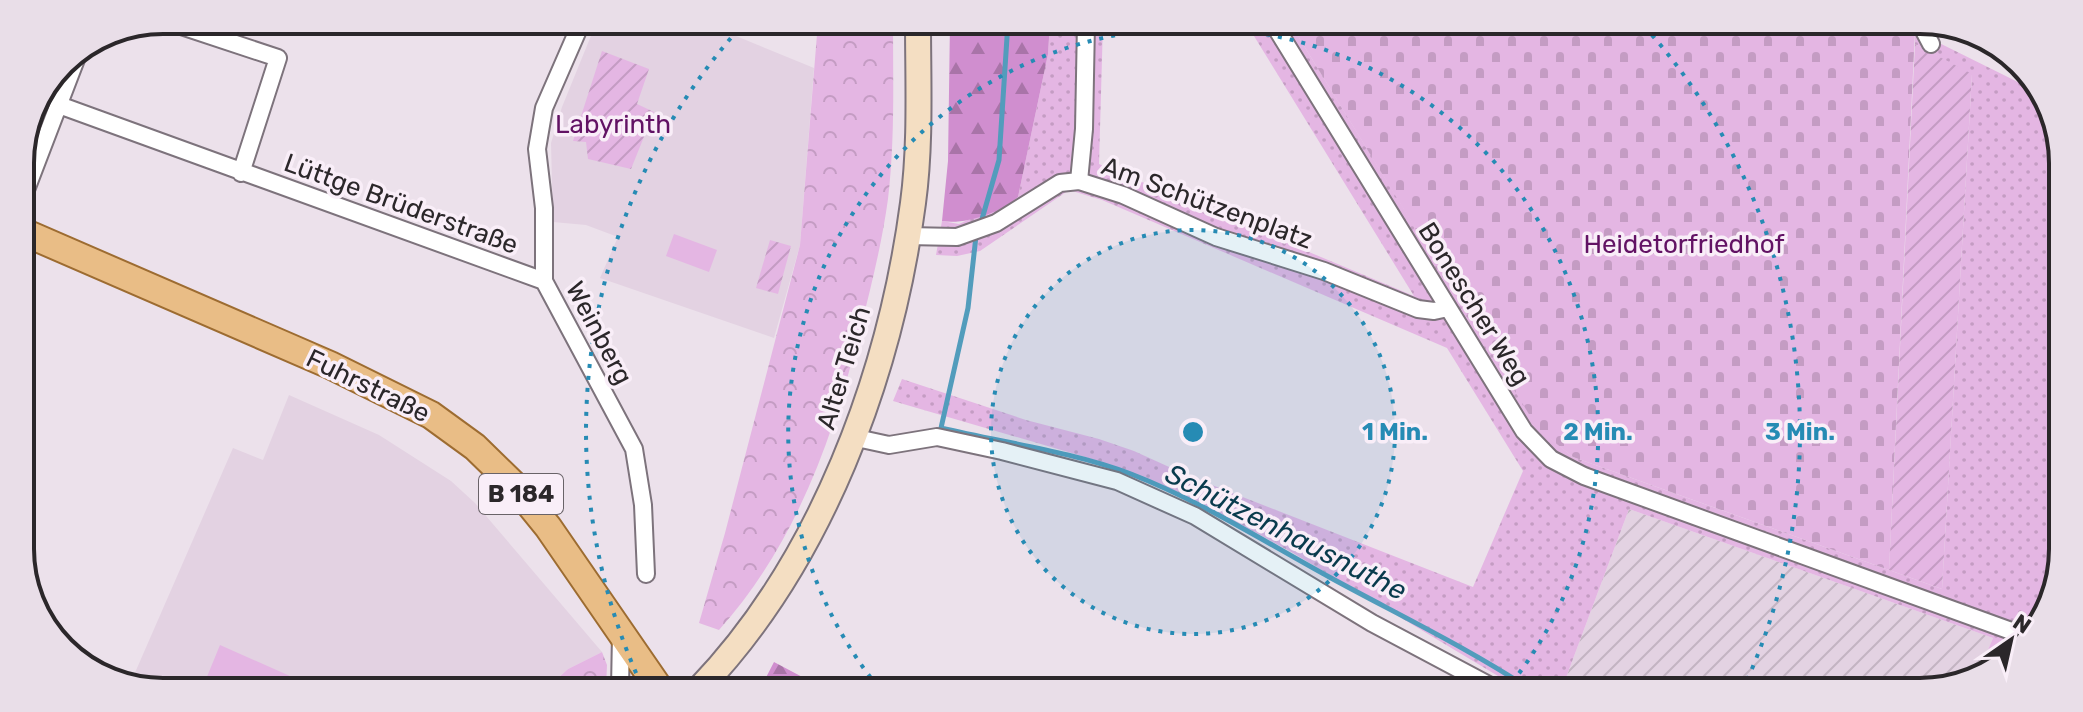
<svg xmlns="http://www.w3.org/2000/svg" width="2083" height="712" font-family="Rubik,sans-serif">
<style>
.industrial{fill:url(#industrial-furrows)}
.built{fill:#e3d2e2}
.grass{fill:url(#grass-dots)}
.forest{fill:url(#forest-firs)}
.cemetery{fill:url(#cemetery-stones)}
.park{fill:url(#park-crowns)}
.garden{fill:url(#garden-furrows)}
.pitch{fill:#e4b6e3}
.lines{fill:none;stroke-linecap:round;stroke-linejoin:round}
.stream{stroke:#529cbc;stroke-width:5}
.minor-casing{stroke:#7d737c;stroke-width:20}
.secondary-casing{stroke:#7d737c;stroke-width:28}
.primary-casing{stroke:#9d6c31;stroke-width:30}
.minor{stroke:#fff;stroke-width:16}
.secondary{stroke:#f4dec2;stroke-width:24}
.primary{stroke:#e9bd86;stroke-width:26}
.ring{fill:none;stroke:#268bb4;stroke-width:4;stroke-dasharray:4 8}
.labels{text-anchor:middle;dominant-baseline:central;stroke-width:7;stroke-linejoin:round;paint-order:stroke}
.shield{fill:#f9eef8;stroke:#696368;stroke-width:2}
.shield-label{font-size:24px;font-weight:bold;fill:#2b272a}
.park-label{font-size:26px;fill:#621264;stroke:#f9eef8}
.street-label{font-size:26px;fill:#2b272a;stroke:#f9eef8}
.water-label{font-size:28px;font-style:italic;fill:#093b4d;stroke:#f9eef8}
.rim{fill:none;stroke:#2b272a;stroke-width:4}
.centre{fill:#268bb4;stroke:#f9eef8;stroke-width:4}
.ring-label{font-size:24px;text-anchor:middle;font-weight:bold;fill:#268bb4;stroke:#f9eef8;stroke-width:7;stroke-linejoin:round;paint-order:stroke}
</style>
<defs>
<pattern id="industrial-furrows" width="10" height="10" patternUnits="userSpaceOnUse" patternTransform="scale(2)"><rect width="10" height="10" fill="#e3d2e2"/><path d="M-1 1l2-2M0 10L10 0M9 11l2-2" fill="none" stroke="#c3b4c2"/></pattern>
<pattern id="grass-dots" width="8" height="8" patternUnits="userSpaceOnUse" patternTransform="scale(2)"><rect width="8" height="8" fill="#e4b6e3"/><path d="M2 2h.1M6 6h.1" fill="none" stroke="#c49cc3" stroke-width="1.8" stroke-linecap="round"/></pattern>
<pattern id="forest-firs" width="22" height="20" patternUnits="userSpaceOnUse" patternTransform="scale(2)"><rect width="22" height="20" fill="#d08ecf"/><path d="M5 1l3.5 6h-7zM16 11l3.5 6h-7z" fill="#a974a8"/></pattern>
<pattern id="cemetery-stones" width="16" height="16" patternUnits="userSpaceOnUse" patternTransform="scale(2)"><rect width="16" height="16" fill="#e4b6e3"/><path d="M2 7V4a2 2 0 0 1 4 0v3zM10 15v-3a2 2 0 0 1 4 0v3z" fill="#c49cc3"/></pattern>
<pattern id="park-crowns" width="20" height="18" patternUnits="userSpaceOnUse" patternTransform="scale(2)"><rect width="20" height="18" fill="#e4b6e3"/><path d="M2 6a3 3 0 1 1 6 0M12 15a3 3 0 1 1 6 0" fill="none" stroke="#c49cc3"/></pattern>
<pattern id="garden-furrows" width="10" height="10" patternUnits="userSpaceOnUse" patternTransform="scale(2)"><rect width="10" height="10" fill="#e4b6e3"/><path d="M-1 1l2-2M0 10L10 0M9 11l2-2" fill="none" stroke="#c49cc3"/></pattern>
</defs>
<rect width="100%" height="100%" fill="#ece1eb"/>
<path class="industrial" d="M1629 509 1993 638 1978 673 1929 692 1561 691Z"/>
<path class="built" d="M597 21 702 22 814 68 800 245 774 338 600 278 618 237 586 225 553 222 551 143 562 107Z
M289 395 379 435 451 481 475 503 602 652 568 669 547 688 162 687 134 675 233 448 263 460Z"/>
<path class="grass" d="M1050 22 1103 23 1099 164 1414 296 1246 23H1290L1539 429 1573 457 1942 589 1972 75 1915 44V31L2040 93 2060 135 2058 587 2007 662 1978 673 1993 638 1629 509 1561 691H1523L1293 553 1203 504 1158 483 1092 459 893 401 902 379 1026 420 1099 439 1134 451 1189 476 1473 587 1523 471 1447 348 1102 200 1069 190 980 251 957 256 936 255 942 221 959 224 1018 197 1048 54Z"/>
<path class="forest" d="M950 22H1050L1048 54 1018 197C1000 213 965 225 942 221L948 161Z
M774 662 825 689H760Z"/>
<path class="cemetery" d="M1290 23 1902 25 1915 31 1889 570 1573 457 1538 429Z"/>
<path class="park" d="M818 22H893C893 81 895 140 888 199 882 243 871 287 860 330 833 439 795 545 719 630L699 623 725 533 800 245Z
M602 652 607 665 606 688H547L568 669Z"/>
<path class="garden" d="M1915 44 1972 74 1942 589 1889 570Z
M602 51 649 69 637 104 654 112 631 169 588 159 586 142 573 141Z
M770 240 791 246 778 294 756 288Z"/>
<path class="pitch" d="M674 234 717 250 709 272 666 256Z
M220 645 299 680 295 687H211L204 684Z"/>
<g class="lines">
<path class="stream" d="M980 226 999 160 1008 22
M976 236 968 308 941 428C1004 443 1070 451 1131 474 1201 501 1265 542 1331 578 1399 615 1468 648 1533 691"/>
<g class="minor-casing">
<path id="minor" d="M163 20 278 58 241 173
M582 21 544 108 537 149 544 208V281L634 449 643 505 646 574
M1273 23 1524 431 1551 459 1584 476 2025 636
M1921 25 1931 44
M59 105 544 281
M1079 181 1084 129 1086 23
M21 203 80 49
M907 236 957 237 996 223 1060 183 1079 181 1123 195 1216 237 1324 271 1418 309 1434 311 1448 308
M852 437 889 445 937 437 1002 451 1117 481 1195 516 1372 623 1500 691
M620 688 621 635"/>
</g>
<g class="secondary-casing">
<path id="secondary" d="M699 689C821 562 890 376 913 203 921 144 918 82 918 22"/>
</g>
<g class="primary-casing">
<path id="primary" d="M21 231 330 365 431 415 475 447 513 484 548 527 659 688"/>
</g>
<use href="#minor" class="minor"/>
<use href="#secondary" class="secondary"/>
<use href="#primary" class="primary"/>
</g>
<circle cx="1193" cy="432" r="202" fill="#268bb4" fill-opacity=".12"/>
<g class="ring">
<circle cx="1193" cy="432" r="202"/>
<path d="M878 687A405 405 0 1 1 1506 690"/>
<path d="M641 684A607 607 0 0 1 745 22M1644 26A607 607 0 0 1 1743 689"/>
</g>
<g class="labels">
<rect class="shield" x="479" y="474" width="84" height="40" rx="6"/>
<g class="shield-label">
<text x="521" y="494">B 184</text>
</g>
<g class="park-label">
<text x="613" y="124">Labyrinth</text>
<text x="1684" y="244">Heidetorfriedhof</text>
</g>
<g class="street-label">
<text transform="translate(1207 203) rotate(20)">Am Schützenplatz</text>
<text transform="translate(401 204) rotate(20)">Lüttge Brüderstraße</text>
<text transform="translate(1474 304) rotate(58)">Bonescher Weg</text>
<text transform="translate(599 333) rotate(62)">Weinberg</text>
<text transform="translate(844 368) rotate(-73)">Alter Teich</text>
<text transform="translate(368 386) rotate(26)">Fuhrstraße</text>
</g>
<g class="water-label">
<text transform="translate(1286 532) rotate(27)">Schützenhausnuthe</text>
</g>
</g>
<path d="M0 0H2083V712H0ZM163 34H1920A129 129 0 0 1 2049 163V549A129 129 0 0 1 1920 678H163A129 129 0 0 1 34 549V163A129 129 0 0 1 163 34Z" fill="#e9dee8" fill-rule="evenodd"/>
<path class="rim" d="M163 34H1920A129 129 0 0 1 2049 163V549A129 129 0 0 1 1920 678H163A129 129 0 0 1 34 549V163A129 129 0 0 1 163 34Z"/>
<circle cx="1193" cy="432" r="12" class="centre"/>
<g class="ring-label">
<text x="1395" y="440">1 Min.</text>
<text x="1598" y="440">2 Min.</text>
<text x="1800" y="440">3 Min.</text>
</g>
<g transform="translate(2011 640) rotate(34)" stroke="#f9eef8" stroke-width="6" paint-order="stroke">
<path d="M0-6L14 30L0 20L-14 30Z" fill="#2b272a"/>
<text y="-12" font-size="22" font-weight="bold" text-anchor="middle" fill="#2b272a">N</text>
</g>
</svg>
